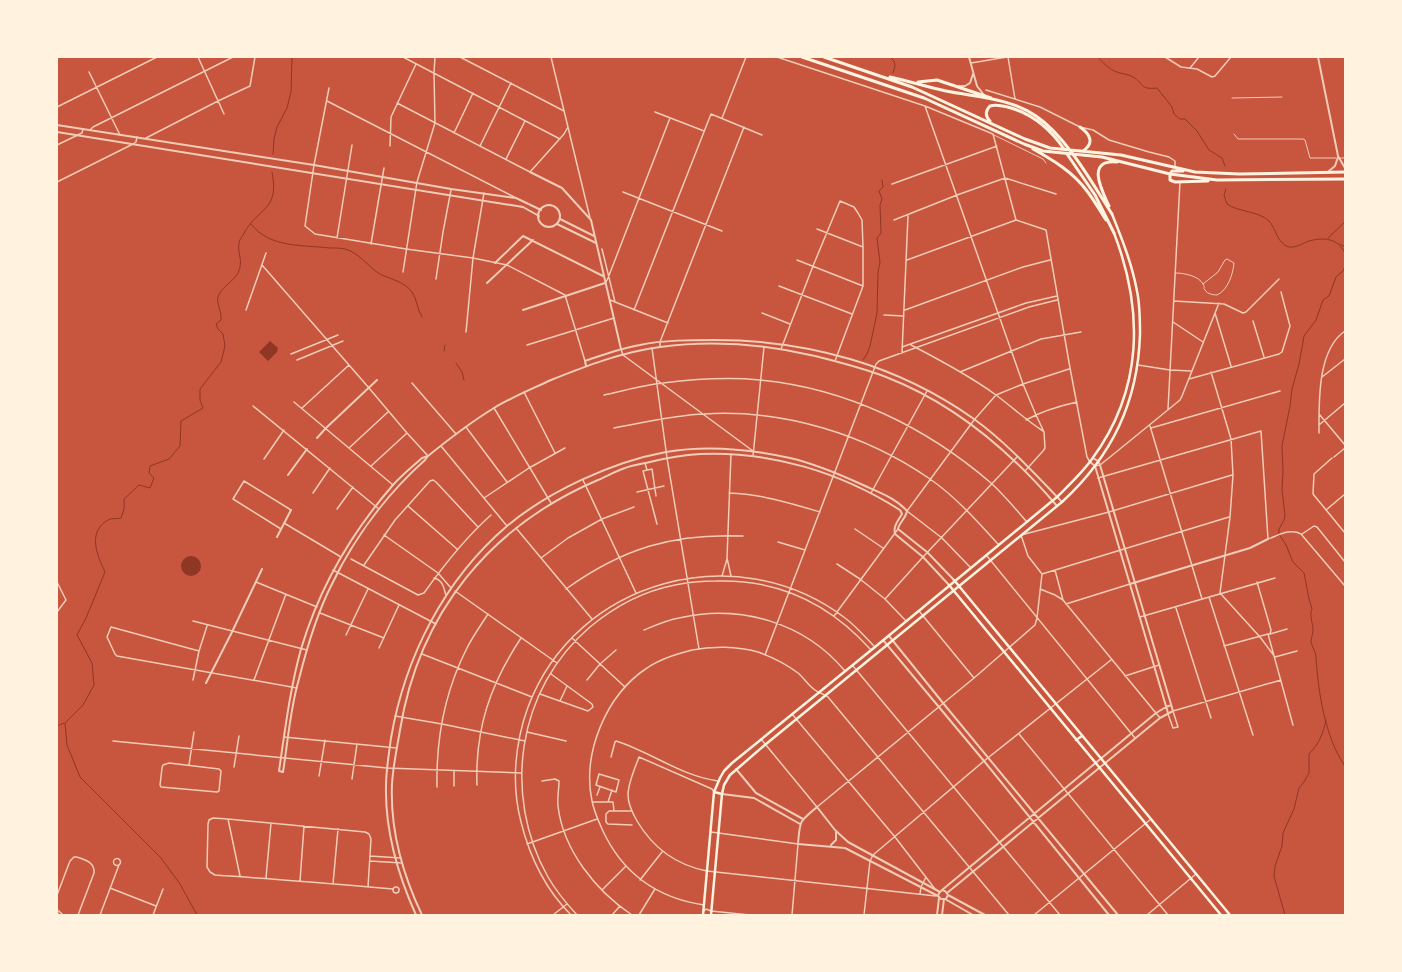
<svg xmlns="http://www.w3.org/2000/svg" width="1402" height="972" font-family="'Playfair Display',serif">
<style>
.water{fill:#8f3625}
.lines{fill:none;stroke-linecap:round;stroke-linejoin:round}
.stream{stroke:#8f3625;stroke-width:1}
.service{stroke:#f1ccb7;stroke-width:1}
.minor{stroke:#f1ccb7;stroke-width:1.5}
.tertiary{stroke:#f1ccb7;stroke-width:2}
.secondary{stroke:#fff3e0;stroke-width:2.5}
.trunk{stroke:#fff3e0;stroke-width:3}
</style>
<rect width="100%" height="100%" fill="#c8553d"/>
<path class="water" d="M270 341 278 348 277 352 268 361 259 352Z
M181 566a10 10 0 1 1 20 0a10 10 0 1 1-20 0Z"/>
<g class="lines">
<path class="stream" d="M890 57 894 61 895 66 893 73
M1098 57C1103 63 1110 70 1117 72 1122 74 1128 74 1133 77 1144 83 1139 90 1157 88L1172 107 1174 114 1180 119H1185L1197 131 1209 150 1222 158 1225 166
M273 154 274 139 277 127 287 108 291 92 292 57
M1226 189 1224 195 1227 204C1238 212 1259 211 1269 221 1276 228 1277 244 1289 247 1296 248 1303 243 1309 241 1324 237 1338 238 1345 253
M251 224C269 248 303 245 330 248 335 248 341 248 345 249 360 253 368 267 380 274 390 279 405 282 412 292 417 299 417 309 422 317
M1328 238 1345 222
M1340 244 1345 247
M1345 267 1343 271 1336 277 1329 296 1323 300 1316 320 1304 336 1299 364 1292 389 1290 406 1282 446 1283 472 1282 490 1285 515 1284 520 1279 529V534L1286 545 1293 562 1304 573 1309 599 1312 609C1309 616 1313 623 1313 630 1313 634 1311 638 1311 642 1312 647 1316 652 1316 657 1318 691 1325 738 1345 766
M444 351 445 345
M863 360 867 354 870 346 877 313 878 272 880 262 877 238 881 233 880 205 882 199 879 191 883 187 882 180
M456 363 462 372 464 380
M57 726 64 723
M197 915 180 884 161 858 80 777 67 745 65 723 83 705 94 685 92 663 77 635 86 618 105 572C97 555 87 532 108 520 111 518 117 519 121 518L124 509V499L139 485 150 488 154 478 149 473 150 466 169 459 180 446 181 421 203 408 200 400V389L221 362 225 346 223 334 218 329 216 324 221 320C222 311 216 303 218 297 221 287 233 282 238 273 244 260 237 254 239 243 239 240 242 237 243 235 258 206 280 212 272 172
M1285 915 1274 876 1275 866 1282 846 1283 833 1294 809 1299 788 1304 782 1309 773V754C1319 744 1323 734 1326 720"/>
<path class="service" d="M1232 98 1282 97
M1234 134 1238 139H1303L1305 140 1310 158H1336
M994 135 1043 159 1046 163
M1340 158H1345
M1176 273C1184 273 1199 276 1203 284 1206 289 1202 286 1205 290 1207 294 1214 295 1217 295 1228 290 1233 274 1234 263L1227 259 1225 260 1218 272 1203 284"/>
<path class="minor" d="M198 57 224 114
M403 57 560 139
M460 57 564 111
M551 57 590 218
M777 57 925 106 993 134 1016 220
M1008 57 1015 99
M1165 57 1181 67 1197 69 1212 77 1215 76 1231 57
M971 63 1007 57
M1190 68 1199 57
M89 72 120 135
M329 88 314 165 305 226 315 234 406 249 473 258 507 265 565 295 585 361
M986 90 1040 107 1080 127 1093 130 1109 140 1149 152 1169 157 1175 161V166
M327 101 516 198
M397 103 530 172 564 134 568 127
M925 106 1023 384 1036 415 1044 432 1045 448 1043 451 1025 471
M57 107 157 57
M655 112 704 131
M722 118 746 57
M90 130 93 127 233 57
M454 133 473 93
M146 138 218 101 250 86 255 57
M57 145 82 133 83 129
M390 146 391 117 416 64
M480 146 511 83
M506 159 525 121
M57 182 133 144 136 142 137 137
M892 184 997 146
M623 192 722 231
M894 220 957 195 1005 178 1056 194
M817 229 863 247
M337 238 352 145
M371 244 384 168
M602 249 615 302
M797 260 863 286
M907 260 1016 220 1046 230 1070 368 1087 457 1090 462
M262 265 369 388 407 433 428 456
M403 272 417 182 435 123 434 73 435 57
M436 279 443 232 451 190
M606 282 608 278 670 118
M779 286 852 314
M610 300 668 323
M1174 301 1224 304 1243 313 1246 312 1279 279
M246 310 266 253
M634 310 711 114 762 135
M905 310 1023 267 1050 260
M762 313 790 324
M1215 313 1231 366
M884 315 904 316
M1253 321 1264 357
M1173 322 1203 342
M466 332 473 258 484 193
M527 345 614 318
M911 345C940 360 970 376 996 395 1012 407 1026 420 1043 431
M660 347V342L744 127
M902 347 1026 303 1057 296
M652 348 667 458 699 649
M621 349 623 355 753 451
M781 349 813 266 840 201 854 207 858 213 862 220 863 247V286L835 361
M902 353 908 216
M291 354 338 335
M297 360 343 341
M1138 365 1170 370 1191 371
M960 372 1041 339 1081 332
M1211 372 1231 439 1233 475 1230 517 1220 593 1260 637 1275 657
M1322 377 1345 359
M1189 379 1279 354 1282 352 1290 326 1281 292
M412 383 456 434
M524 392 555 453
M604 395C623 391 643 385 663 383 695 379 728 377 760 380 846 388 926 427 991 483 1004 495 1015 508 1026 521
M294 402 393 485
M253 406 379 509
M302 408 349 365
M494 408 551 503
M1168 409 1180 182
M1319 414 1345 445
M1026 420C1042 411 1059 406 1077 402
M1319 425 1345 403
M1150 426 1202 599
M466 427 507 482
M614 428C643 423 673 415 704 414 783 409 865 434 930 479 956 497 977 521 998 544
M1151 428 1280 391
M1319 433C1319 403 1317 350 1345 331
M441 446 507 526
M349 448 388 412
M753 456 764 347
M1334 457 1345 448
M1332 458 1314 474 1313 494 1345 533
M264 459 284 430
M645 463 647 470
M371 466 407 433
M1095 466 1100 465 1115 453 1180 400 1182 396 1219 303
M1098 478 1261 431 1268 539C1279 535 1291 528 1301 534L1345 586
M583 480 636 593
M637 492 664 486
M313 493 330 468
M729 493C761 494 790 503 820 512
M871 493 927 391
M656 496 652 469 643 471 657 524
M484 498 529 468 565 448
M408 506 457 549
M337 509 353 487
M1326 510 1345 494
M907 511 974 420 996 395 1023 384 1069 369
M907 511 942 538 970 567
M284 523 341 557
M516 528 592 619
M281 529 233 499 244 481 291 510
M855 529 883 548
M1302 534 1314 526 1317 527 1345 562
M384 535 438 573 451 588
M778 542 805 550
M987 556 1135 738
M541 558 568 538 602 519 634 507
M351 559 418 595 424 593C444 565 465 538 491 515
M837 564 860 579 885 599 906 621
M364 565 395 520 430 481 433 480 436 482 478 527
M333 570 436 624
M1055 570 1063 600
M1042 574 1028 556 1021 535 1109 512 1232 475
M1042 574 1229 517
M722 576 727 559
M731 576 727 558 731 454
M434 578C443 580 444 588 446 596
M57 582 66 600 57 612
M256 582 317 607
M1257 582 1271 630 1270 634H1268
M566 589C623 548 674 533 743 536
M1040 589 1055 595 1063 600 1160 718
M455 591 557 663
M1209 597 1253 735
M885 599 923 557 1017 457
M1066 604 1130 584
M1176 608 1211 718
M919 611 974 678
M320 613 384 638
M834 616 898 529
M1140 617 1275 578
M193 621 307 650
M644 630C656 625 667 620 679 618 740 604 804 622 845 671
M1268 634 1293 725
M1270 634 1287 629
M346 635 368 589
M572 638 625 687
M1224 646 1268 634
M379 648 399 605
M199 651 111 627 107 637 115 654 117 656 297 688
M422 654 532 697
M765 655 876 364 879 361 1029 307 1057 300
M1275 657 1297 651
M853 666 1060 915
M1125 676 1159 665
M193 680 199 651 207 626
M254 680 286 594
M587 680 600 664 616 650
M540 694 588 711 593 707 592 704 551 674
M560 701 567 686
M792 714 895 837 935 889
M1168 714 1173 728 1178 727 1173 711 1281 680
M395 716 442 724 525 741
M527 732 566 741
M1019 734 1168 915
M284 737 397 748
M761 739 817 807 974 678 1035 625 1037 618 1042 574
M113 741 387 768 521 773
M611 757 615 742 616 741C651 752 681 776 718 781
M169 763 219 769 221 771 219 791 217 792 161 787 160 785 162 768 163 765Z
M189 765 194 732
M234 767 239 736
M454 771V786
M599 774 619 780 616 792 596 785Z
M319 776 325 740
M352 779 357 744
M542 781 555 779 559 781C559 790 557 798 558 806 563 850 596 891 632 915
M477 785C475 729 490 685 521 638
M437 787C436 739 445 691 467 648 473 636 481 625 488 614
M714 792 712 789 639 757C635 768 628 783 628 795 628 804 633 814 637 821 653 848 676 865 707 871L936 896
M597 795 600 787
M592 802H613L614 811
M608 802 612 790
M632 811H609L606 814V822L608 824 632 825
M228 819 240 876
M711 832 798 844 792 915
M527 844 597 819
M370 856 401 858
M113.5 862a3.5 3.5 0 1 1 7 0a3.5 3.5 0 1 1-7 0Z
M370 861 402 863
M266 878 271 823
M640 880 662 852
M300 881 304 826
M333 884 338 829
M393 890a3 3 0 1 1 6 0a3 3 0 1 1-6 0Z
M368 887 371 839 369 834 365 832 228 819 213 818 209 820 208 824 207 867 210 872 215 875C275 879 334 884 393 889
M110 888 156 906
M602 890 626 866
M920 894 921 887 926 877
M57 895 70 861 74 857H77C85 860 95 862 94 873L78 915
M57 905 58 915
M704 905C657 898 622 873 602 829 598 820 594 811 592 801 582 753 606 695 647 668 660 659 676 654 692 650 712 646 737 646 758 652 772 657 786 664 798 673 804 678 808 685 815 690 819 693 824 694 828 697L1009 915
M59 911 63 915
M704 911 706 909 711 911 750 915
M100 915 119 865
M153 915 163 889
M553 915 567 904
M571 915C545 889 530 858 521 822 511 784 515 743 528 707 576 579 737 536 845 618 856 626 865 637 875 647
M577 915C566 903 556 891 548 877 502 795 517 689 590 627 614 607 644 591 675 585 689 582 703 581 716 581 779 579 830 604 871 650
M612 915 620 906
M639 915 655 889
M864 915 870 861 873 855 984 761 1111 660
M1034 915 1151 819
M1147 915 1196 874"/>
<path class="tertiary" d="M969 57 977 86 984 95
M1318 57 1338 156 1345 168
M959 86H965L970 83 973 74
M57 125 314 165 451 189 516 198 541 210
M57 132 523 207 539 216
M1329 171 1335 166 1338 157
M530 172 562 188 591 220 621 349
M538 216a11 11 0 1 1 22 0a11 11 0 1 1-22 0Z
M560 219 594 236
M557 224 596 243
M495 263 523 236 603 276
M487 283 533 240
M523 310 605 283
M586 366 585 361C603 355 621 348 640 345 664 340 690 340 715 340 808 340 898 365 974 419 1007 443 1034 473 1062 502
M317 438 326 428 377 380
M428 456 425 460C387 494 354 538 332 584 317 613 307 647 299 679 290 709 288 741 283 772L279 771C285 730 290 689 301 649 319 589 352 532 393 485 402 475 412 467 422 458L428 456C449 439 471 422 494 408 512 397 532 389 551 380 586 366 622 352 660 347 711 340 764 344 815 356 839 362 863 368 886 377 953 403 1011 452 1057 506
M1090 462 1095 466 1168 713
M288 475 307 449
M277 537 291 510
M1130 584 1250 548 1268 539
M889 636 943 703 1118 915
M883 640 984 761 1109 915
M206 683 232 632 262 569
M736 769 756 793 803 819
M722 794 754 798 800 824
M831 845 836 840V832
M942 890 1156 713 1166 707 1171 705
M947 893 1160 718 1173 711 1100 465 1098 461 1093 458
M948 895 985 915
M938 896 939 893 942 890 945 891 948 895 946 899H941L938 896 845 848 798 844C800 820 799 822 817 807L835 830 848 842 940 892
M945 899 973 915
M416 915C398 875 385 830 386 786 386 770 389 754 391 738 405 657 444 580 507 526 549 491 612 462 666 452 707 445 749 449 790 458 816 464 839 474 863 485 878 492 896 498 907 511 906 518 899 523 898 529L927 552 954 580
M422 915C403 875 390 829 392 784 393 766 397 748 400 730 419 613 490 526 598 480 607 476 616 471 625 468 633 465 641 464 650 462 666 458 683 455 700 454 771 451 840 472 900 510L902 514C898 521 893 526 895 534L923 557 949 585
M937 915 939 898
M942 915 944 899"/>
<path class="secondary" d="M954 580 1230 915
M949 585 1221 915
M1076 740 1082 736
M714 792 722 794
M703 915 714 792 720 778 724 771 732 763 875 647 1057 497C1069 485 1082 473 1092 459 1143 390 1144 311 1114 233
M711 915 722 794 724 785 730 775 766 744 1062 502C1112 456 1138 402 1140 334 1140 319 1140 305 1137 291 1132 264 1122 239 1112 214"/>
<path class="trunk" d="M802 57 924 98 1024 144 1043 151 1102 157 1170 174 1217 180 1345 179
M824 57 912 87 1025 139 1050 148 1121 155 1195 172 1239 174 1345 172
M890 77C909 81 927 87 946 91 976 97 1010 98 1036 116 1066 136 1092 183 1112 214
M918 82 937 80 991 98
M990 121C985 116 985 111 990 106 997 104 1004 106 1011 108 1034 115 1051 130 1064 149
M1080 127C1090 134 1095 143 1083 151
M1033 149C1053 160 1073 172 1087 191 1094 200 1100 211 1106 220
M1067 154 1095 195 1114 233
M1170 174V180L1175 182 1208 181
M1170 174 1172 171H1183
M1109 206C1102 191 1085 159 1117 162"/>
</g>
<rect width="1402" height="972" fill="none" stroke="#fff3e0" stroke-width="116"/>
</svg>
